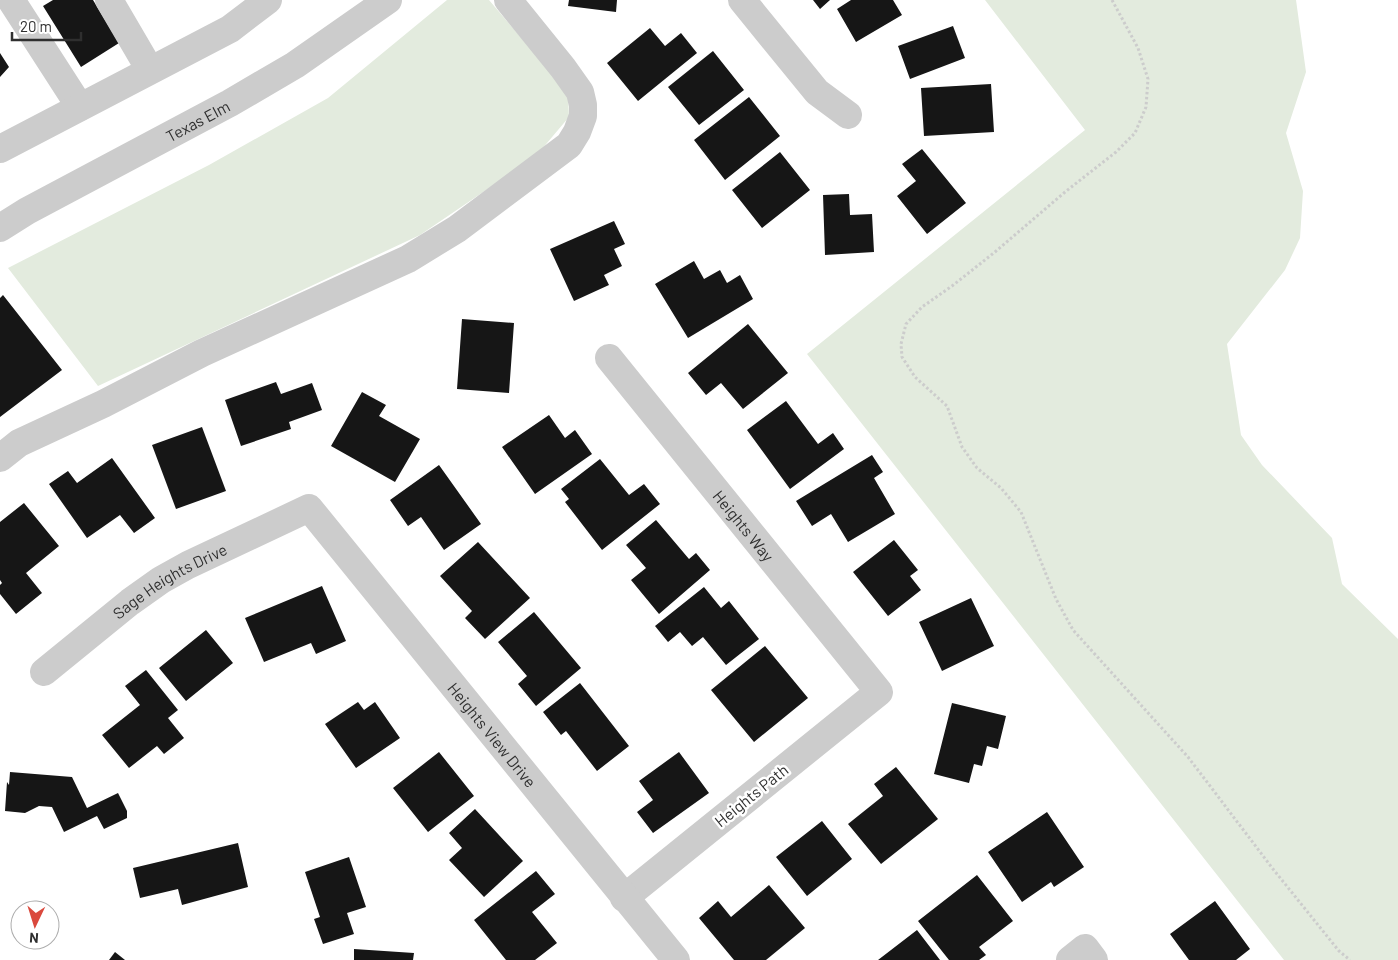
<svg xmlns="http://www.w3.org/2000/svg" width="1398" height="960" font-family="Barlow,sans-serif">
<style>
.green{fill:#e3ebde}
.building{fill:#161616}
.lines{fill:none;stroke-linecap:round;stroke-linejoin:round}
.path{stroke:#ccc;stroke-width:3;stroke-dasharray:2.5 2.5;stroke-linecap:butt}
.minor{stroke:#ccc;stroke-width:28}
.labels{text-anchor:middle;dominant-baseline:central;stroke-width:5;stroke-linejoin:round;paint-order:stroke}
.street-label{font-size:16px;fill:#2f2f2f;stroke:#fff}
</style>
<rect width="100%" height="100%" fill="#fff"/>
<path class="green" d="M447 0H489L568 93 569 117 536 156 420 235 98 386 8 268 209 165 328 98Z
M985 0H1296L1306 72 1286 133 1303 191 1300 238 1285 270 1227 344 1241 435 1262 465 1332 538 1342 584 1398 639V960H1284L807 354 1085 130Z"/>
<path class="building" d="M53 0H93L119 43 81 67 43 6Z
M569 0H617L616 12 568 6Z
M813 0H830L820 9Z
M851 0H893L902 15 856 42 837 9Z
M953 26 965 58 910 79 898 46Z
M650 28 665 46 681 33 697 53 638 101 607 63Z
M713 51 744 90 699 125 668 87Z
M0 53 9 67 0 77Z
M991 84 994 132 924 136 921 88Z
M749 97 780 136 725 180 694 140Z
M922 149 966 203 927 234 897 196 916 181 902 164Z
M780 152 810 190 762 228 732 190Z
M849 194 850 215 872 214 874 252 825 255 823 195Z
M614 221 625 244 614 249 622 266 604 275 609 285 574 301 550 249Z
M694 261 704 279 720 270 727 283 740 275 753 299 688 338 655 284Z
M3 295 62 370 0 417V298Z
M462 319 514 323 509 393 457 389Z
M748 324 788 373 743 409 721 383 706 395 688 373Z
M276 382 281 394 312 383 322 410 289 422 291 429 241 446 225 400Z
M362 392 386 405 379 416 420 439 395 482 331 446Z
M786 401 818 444 833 433 844 449 790 489 747 430Z
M549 415 565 438 575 430 592 454 535 494 502 447Z
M202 427 226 491 176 509 152 445Z
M872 455 883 472 874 478 895 514 848 542 831 514 812 526 796 501Z
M112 458 155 518 134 533 120 515 87 538 49 484 68 471 77 483Z
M600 459 629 495 644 484 660 504 602 550 565 502 569 499 561 489Z
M439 465 481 524 444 550 421 517 408 526 390 500Z
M24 503 59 546 26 573 42 593 16 614 0 594V585L2 583 0 580V522Z
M656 520 689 559 696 553 710 570 659 614 631 580 646 568 626 545Z
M894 540 918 570 910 576 921 590 888 616 853 572Z
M478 542 530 598 485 639 465 618 472 611 440 576Z
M322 586 346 641 316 654 311 643 264 662 245 618Z
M704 587 721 608 729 601 759 639 726 665 703 637 692 646 680 632 668 642 655 626Z
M971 598 994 646 942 671 919 622Z
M534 612 581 668 536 706 518 684 527 676 498 642Z
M206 630 233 663 186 701 159 668Z
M765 646 808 698 754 742 711 690Z
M146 670 178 710 168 718 184 738 164 754 157 746 129 768 102 735 140 705 125 686Z
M580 683 629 746 597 771 566 731 561 735 543 712Z
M358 702 364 710 375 702 400 738 356 768 325 724Z
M952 703 1006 716 998 749 987 746 982 766 974 764 969 783 934 774Z
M439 752 474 796 428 832 393 788Z
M679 752 709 793 653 833 637 812 653 800 639 781Z
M896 767 938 819 881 864 848 824 883 796 874 784Z
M10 772 72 777 87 808 118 793 127 811V818L104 829 97 816 64 832 52 807 39 806 25 813 5 811 7 782 9 785Z
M475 809 523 861 484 897 449 860 462 848 449 833Z
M1047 812 1084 867 1054 887 1051 882 1022 902 988 852Z
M822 821 852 859 807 896 776 857Z
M238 843 248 887 182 905 178 889 140 898 133 868Z
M349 857 366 907 347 913 354 934 323 944 314 919 320 917 305 872Z
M536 871 555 894 532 912 557 943 535 960H506L474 920Z
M977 875 1013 921 979 947 986 955 979 960H949L918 921Z
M769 885 805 928 766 960H734L699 918 718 901 731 917Z
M1215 901 1250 949 1236 960H1189L1170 934Z
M917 930 940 960H878Z
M354 949 414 953 413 960H354Z
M115 952 125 960H109Z"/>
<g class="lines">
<path class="path" d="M1112 0 1138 48 1148 79 1146 107 1135 133 1116 152 1065 192 995 252 952 286 922 307 906 324 901 344 902 357 915 377 947 406 962 447 977 468 1001 488 1021 512 1056 599 1073 630 1188 757 1273 869 1339 951 1350 960"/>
<g class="minor">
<path d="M11 0 80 107"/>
<path d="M109 0 150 70"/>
<path d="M742 0 817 92 848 115"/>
<path d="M0 149 230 29 268 0"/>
<path id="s1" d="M0 228 27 211 230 103 295 65 388 0"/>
<path id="s2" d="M609 358 879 692 624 898"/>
<path d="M0 458 19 443 103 404 202 353 408 259 457 229 569 145 577 132 583 116V105L580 92 563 68 508 0"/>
<path id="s3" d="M44 672 130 602 161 580 188 565 309 508 676 960"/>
<path d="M1070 960 1085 948 1094 960"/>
</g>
</g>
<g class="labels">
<g class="street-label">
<text stroke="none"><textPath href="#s1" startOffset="225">Texas Elm</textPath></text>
<text stroke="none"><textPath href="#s2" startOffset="215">Heights Way</textPath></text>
<text stroke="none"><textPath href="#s3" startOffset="156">Sage Heights Drive</textPath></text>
<text stroke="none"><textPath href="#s3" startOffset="605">Heights View Drive</textPath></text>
<text transform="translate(751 795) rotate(-39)">Heights Path</text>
</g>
</g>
<g transform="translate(35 925) rotate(184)"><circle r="24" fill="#ffffff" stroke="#acacac"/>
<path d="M0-4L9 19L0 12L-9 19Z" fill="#da493d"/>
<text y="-8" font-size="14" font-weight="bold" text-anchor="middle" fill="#2f2f2f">N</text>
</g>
<path d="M12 32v8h69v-8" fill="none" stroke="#2f2f2f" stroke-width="2.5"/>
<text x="20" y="32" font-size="15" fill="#2f2f2f" stroke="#ffffff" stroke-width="4" paint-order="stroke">20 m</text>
</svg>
